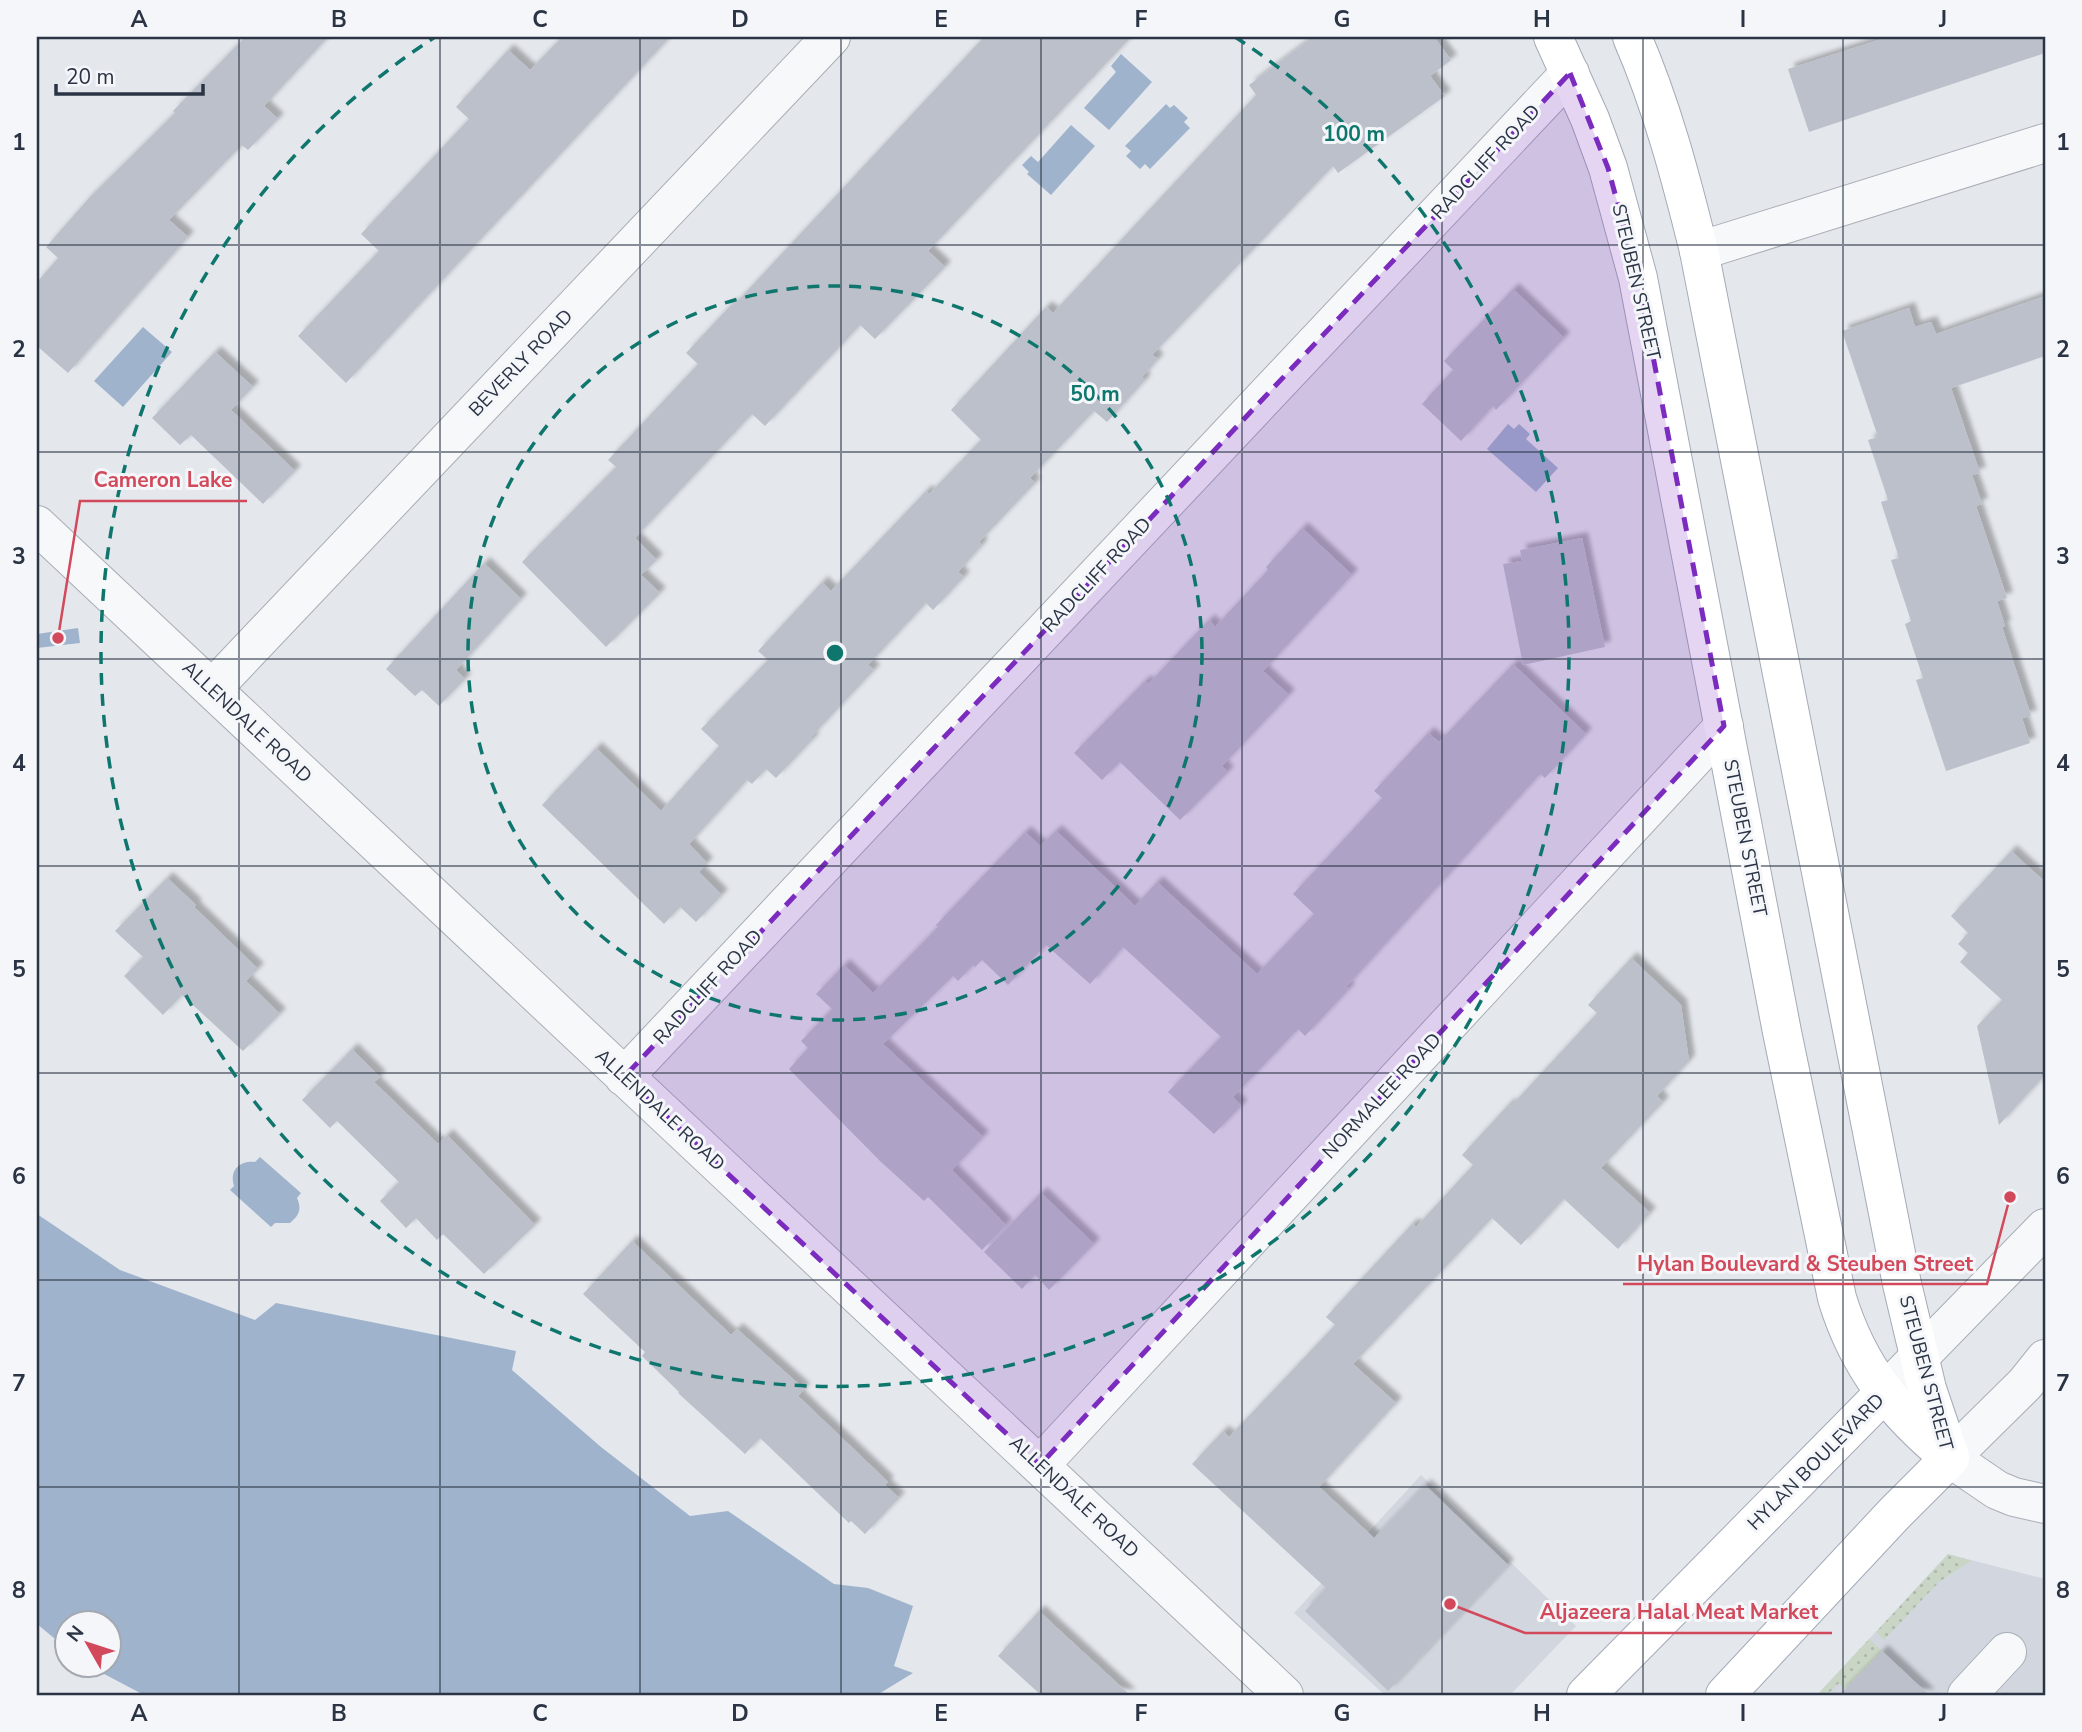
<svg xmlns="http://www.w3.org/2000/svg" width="2082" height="1732" font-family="'Nunito Sans',sans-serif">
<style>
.built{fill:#d2d6de}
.grass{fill:url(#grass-dots)}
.water{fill:#9fb4cc}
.building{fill:#bbc0ca;filter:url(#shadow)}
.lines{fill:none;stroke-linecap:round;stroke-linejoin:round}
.minor-casing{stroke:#a9aeb7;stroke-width:40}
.major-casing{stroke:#a3abb8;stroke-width:40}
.minor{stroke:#f7f8fa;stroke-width:38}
.major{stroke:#fff;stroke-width:38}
.marked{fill:#7b2cbf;fill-opacity:0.2;stroke:#7b2cbf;stroke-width:5;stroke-dasharray:14 9;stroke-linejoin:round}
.grid{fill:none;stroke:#2b3445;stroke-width:2;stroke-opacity:0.55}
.ring{fill:none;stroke:#0f766e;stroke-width:3.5;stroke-dasharray:12 9}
.labels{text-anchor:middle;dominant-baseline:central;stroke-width:6;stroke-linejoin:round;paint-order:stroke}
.street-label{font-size:19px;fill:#2b3445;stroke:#f4f6f9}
.centre{fill:#0f766e;stroke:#f4f6f9;stroke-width:3.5}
.ring-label{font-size:21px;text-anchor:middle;font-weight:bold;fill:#0f766e;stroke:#f4f6f9;stroke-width:6;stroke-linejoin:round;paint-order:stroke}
.leader{fill:none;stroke:#d1495b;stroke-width:2.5}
.callout-dot{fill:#d1495b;stroke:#f4f6f9;stroke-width:2.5}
.callout-label{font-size:21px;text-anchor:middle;font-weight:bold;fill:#d1495b;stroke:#f4f6f9;stroke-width:6;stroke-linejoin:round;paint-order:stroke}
.neatline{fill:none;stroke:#2b3445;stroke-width:2.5}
.grid-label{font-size:23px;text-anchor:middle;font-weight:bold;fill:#2b3445}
</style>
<defs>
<pattern id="grass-dots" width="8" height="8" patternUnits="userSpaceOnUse" patternTransform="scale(1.75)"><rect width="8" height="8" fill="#c9d6c5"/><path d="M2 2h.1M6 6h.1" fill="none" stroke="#adb8ab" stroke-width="1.8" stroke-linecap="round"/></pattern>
<filter id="shadow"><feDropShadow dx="6" dy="-6" stdDeviation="2" flood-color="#0004"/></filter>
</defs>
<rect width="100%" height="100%" fill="#e4e7ec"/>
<path class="built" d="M1421 1475 1576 1626 1510 1695H1385L1294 1613Z
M1948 1554 2045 1579V1695H1817Z"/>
<path class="grass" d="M1948 1554 1971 1561 1939 1582 1884 1640 1876 1632Z
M1869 1639 1882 1651 1845 1689 1839 1683 1827 1695H1817Z"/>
<path class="water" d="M1121 54 1152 82 1109 130 1084 108 1116 72 1111 66Z
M1166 104 1170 108 1174 105 1188 118 1184 122 1190 128 1150 169 1145 164 1140 169 1126 156 1131 151 1125 146Z
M1071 125 1095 146 1051 195 1027 174 1029 172 1022 165 1031 156 1038 162Z
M143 327 172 352 123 407 94 381Z
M1508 424 1514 429 1519 424 1530 434 1526 439 1558 468 1536 492 1487 449Z
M78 628 80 643 37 648V634Z
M260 1157 301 1193 297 1198C302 1209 299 1216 290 1223H275L271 1227 230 1190 234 1186C229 1171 239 1160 255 1162Z
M37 1214 120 1270 255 1320 276 1303 516 1351 512 1370 601 1447 690 1516 728 1511 834 1584 868 1588 913 1606 894 1666 913 1673 877 1695H144L89 1666H108V1624H66V1648L37 1624Z"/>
<path class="building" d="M245 37H328L264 106 278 119 248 150 242 145 169 220 188 237 68 373 37 346V282L58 258 46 247 89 198 175 113 173 111Z
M562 37H670L346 383 298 336 379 251 361 234 469 119 456 107 508 50 530 70Z
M984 37H1131L928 251 945 267 875 339 860 325 765 426 752 414 635 538 657 560 641 575 660 593 606 647 522 562 616 467 608 460 698 364 686 353 732 304 733 306Z
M1313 37H1434L1451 60 1430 76 1445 96 1338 173 1333 166 1152 355 1158 359 1142 377 1145 380 1107 422 1094 411 1030 478 1035 483 979 542 982 545 958 572 964 577 933 610 926 603 868 665 874 670 811 737 813 739 776 778 766 769 752 784 747 780 689 844 707 863 699 872 722 895 696 922 680 907 664 924 542 805 596 748 661 811 719 746 701 729 768 660 758 651 822 582 831 591 926 491 929 494 981 440 951 410 1046 307 1053 313 1256 95 1249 85Z
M1888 37H2045V53L1809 132 1788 69Z
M1513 289 1564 338 1496 410 1493 406 1461 441 1422 404 1453 370 1444 361Z
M2045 296V356L1951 388 1980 473 1972 475 1982 504 1976 506 2007 598 1997 601 2005 626 2002 627 2031 716 2022 718 2030 743 1946 771 1916 680 1923 678 1905 624 1911 621 1891 560 1899 558 1881 502 1888 500 1868 440 1878 437 1842 331 1909 308 1915 327 1931 322 1936 334Z
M215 352 253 387 231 410 295 471 263 504 191 435 180 445 152 418Z
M1302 528 1352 575 1263 671 1289 695 1222 766 1228 772 1180 820 1120 762 1102 780 1074 753 1145 681 1148 684 1209 620 1215 627 1268 570 1266 567Z
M1582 538 1605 647 1523 665 1503 564 1522 561 1520 550Z
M484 563 521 599 456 670 465 679 439 706 422 690 415 696 386 669Z
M1513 664 1586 734 1545 778 1540 774 1346 987 1349 989 1305 1036 1298 1029 1233 1097 1241 1106 1214 1134 1168 1092 1221 1037 1123 947 1090 984 1046 945 1008 985 982 960 975 967 973 965 958 981 953 976 883 1044 983 1137 952 1170 1006 1225 982 1250 928 1197 924 1201 880 1161 789 1069 808 1048 801 1041 832 1009 816 994 844 965 873 993 938 927 936 925 1025 832 1040 846 1056 831 1135 906 1157 882 1257 974 1314 914 1293 894 1382 798 1374 791 1428 733 1439 742Z
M2011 851 2045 882V1075L1999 1125 1977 1026 2002 1000 1960 962 1968 953 1958 944 1968 933 1951 916Z
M167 878 196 905 194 907 258 969 246 981 280 1014 243 1051 182 995 163 1015 124 976 143 957 115 931Z
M1631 958 1681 1005 1689 1061 1657 1096 1663 1102 1601 1168 1650 1213 1618 1249 1564 1199 1521 1245 1492 1218 1353 1364 1396 1403 1319 1487 1374 1538 1425 1485 1508 1565 1388 1691 1305 1611 1326 1588 1192 1464 1223 1431 1229 1437 1335 1325 1326 1317 1412 1224 1416 1227 1473 1165 1462 1155 1509 1104 1511 1106 1597 1013 1588 1005Z
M352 1049 380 1077 374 1082 438 1144 447 1135 535 1225 484 1274 443 1234 437 1240 416 1218 406 1228 380 1201 399 1182 337 1121 330 1128 302 1100Z
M1041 1193 1094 1244 1049 1290 1035 1275 1022 1289 984 1252Z
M632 1241 731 1335 737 1329 804 1389 798 1396 888 1482 885 1485 899 1498 865 1534 851 1521 849 1523 760 1438 745 1454 678 1393 679 1392 642 1356 645 1352 583 1294Z
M1039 1611 1056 1627 1130 1695H1041L998 1656Z
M1882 1651 1929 1695H1839Z"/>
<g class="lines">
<g class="minor-casing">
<path id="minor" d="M1699 251 2045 143
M37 525 1284 1695
M212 689 831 37
M624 1077 1570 73
M2045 1359 2025 1384 1950 1458 1997 1490 2014 1497 2045 1504
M1885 1392 2045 1228
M1040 1465 1724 726
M1967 1695 2007 1652"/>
</g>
<g class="major-casing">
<path id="major" d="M1553 37 1590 119 1608 168 1638 278 1782 1032 1837 1298C1858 1367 1896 1414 1950 1458
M1632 37C1662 106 1681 178 1699 251L1902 1284 1927 1389 1950 1457
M1586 1695 1885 1392
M1725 1695 1894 1514 1950 1458"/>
</g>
<use href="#minor" class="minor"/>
<use href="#major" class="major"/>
</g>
<path class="marked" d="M1570 73 1608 168 1638 278 1724 726 1040 1465 624 1077Z"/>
<path class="grid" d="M239 37V1695M440 37V1695M640 37V1695M841 37V1695M1041 37V1695M1242 37V1695M1442 37V1695M1643 37V1695M1843 37V1695M37 245H2045M37 452H2045M37 659H2045M37 866H2045M37 1073H2045M37 1280H2045M37 1487H2045"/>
<g class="ring">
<circle cx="835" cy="653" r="367"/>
<path d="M1235 37A734 734 0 1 1 435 37"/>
</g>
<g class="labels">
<g class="street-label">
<text transform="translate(1486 162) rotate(-47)">RADCLIFF ROAD</text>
<text transform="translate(1636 282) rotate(77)">STEUBEN STREET</text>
<text transform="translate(521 363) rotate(-46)">BEVERLY ROAD</text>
<text transform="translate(1097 575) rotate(-47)">RADCLIFF ROAD</text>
<text transform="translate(247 722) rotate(43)">ALLENDALE ROAD</text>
<text transform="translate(1745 838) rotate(79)">STEUBEN STREET</text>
<text transform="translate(708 987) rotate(-47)">RADCLIFF ROAD</text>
<text transform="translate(1382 1096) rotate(-47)">NORMALEE ROAD</text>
<text transform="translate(660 1110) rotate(43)">ALLENDALE ROAD</text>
<text transform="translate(1926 1373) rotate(75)">STEUBEN STREET</text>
<text transform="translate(1816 1462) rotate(-45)">HYLAN BOULEVARD</text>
<text transform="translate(1074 1497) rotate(43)">ALLENDALE ROAD</text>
</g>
</g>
<circle cx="835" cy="653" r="10" class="centre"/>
<g class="ring-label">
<text x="1354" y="141">100 m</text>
<text x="1095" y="401">50 m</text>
</g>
<path class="leader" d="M58 638L80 501H247M2010 1197L1987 1284H1623M1450 1604L1525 1633H1832"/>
<g class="callout-dot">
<circle cx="58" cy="638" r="7"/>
<circle cx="2010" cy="1197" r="7"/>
<circle cx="1450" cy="1604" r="7"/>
</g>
<g class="callout-label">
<text x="163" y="487">Cameron Lake</text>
<text x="1805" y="1271">Hylan Boulevard &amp; Steuben Street</text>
<text x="1679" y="1619">Aljazeera Halal Meat Market</text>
</g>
<rect width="2082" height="1732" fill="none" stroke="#f4f6f9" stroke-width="77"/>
<g transform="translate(88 1644) rotate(309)"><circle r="33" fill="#f4f6f9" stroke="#a4a8b1" stroke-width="2"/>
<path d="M0-5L12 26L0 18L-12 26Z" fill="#d1495b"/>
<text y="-10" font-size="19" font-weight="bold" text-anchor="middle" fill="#2b3445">N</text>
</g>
<path d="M56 84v10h147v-10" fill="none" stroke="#2b3445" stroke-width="3.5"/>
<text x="66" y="84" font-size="21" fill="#2b3445" stroke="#f4f6f9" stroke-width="5" paint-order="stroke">20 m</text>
<rect x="38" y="38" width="2006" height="1656" class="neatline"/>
<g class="grid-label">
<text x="139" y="27">A</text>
<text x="339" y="27">B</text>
<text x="540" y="27">C</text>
<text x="740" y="27">D</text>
<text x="941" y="27">E</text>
<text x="1141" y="27">F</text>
<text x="1342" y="27">G</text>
<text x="1542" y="27">H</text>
<text x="1743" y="27">I</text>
<text x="1943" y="27">J</text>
<text x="19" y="150">1</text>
<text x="2063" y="150">1</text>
<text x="19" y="357">2</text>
<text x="2063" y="357">2</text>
<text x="19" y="564">3</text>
<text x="2063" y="564">3</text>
<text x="19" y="771">4</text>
<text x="2063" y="771">4</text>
<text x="19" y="977">5</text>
<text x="2063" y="977">5</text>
<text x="19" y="1184">6</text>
<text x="2063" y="1184">6</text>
<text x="19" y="1391">7</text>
<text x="2063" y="1391">7</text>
<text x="19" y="1598">8</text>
<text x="2063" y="1598">8</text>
<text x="139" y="1721">A</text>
<text x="339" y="1721">B</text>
<text x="540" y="1721">C</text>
<text x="740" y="1721">D</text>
<text x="941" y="1721">E</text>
<text x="1141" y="1721">F</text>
<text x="1342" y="1721">G</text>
<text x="1542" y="1721">H</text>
<text x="1743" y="1721">I</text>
<text x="1943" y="1721">J</text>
</g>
</svg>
